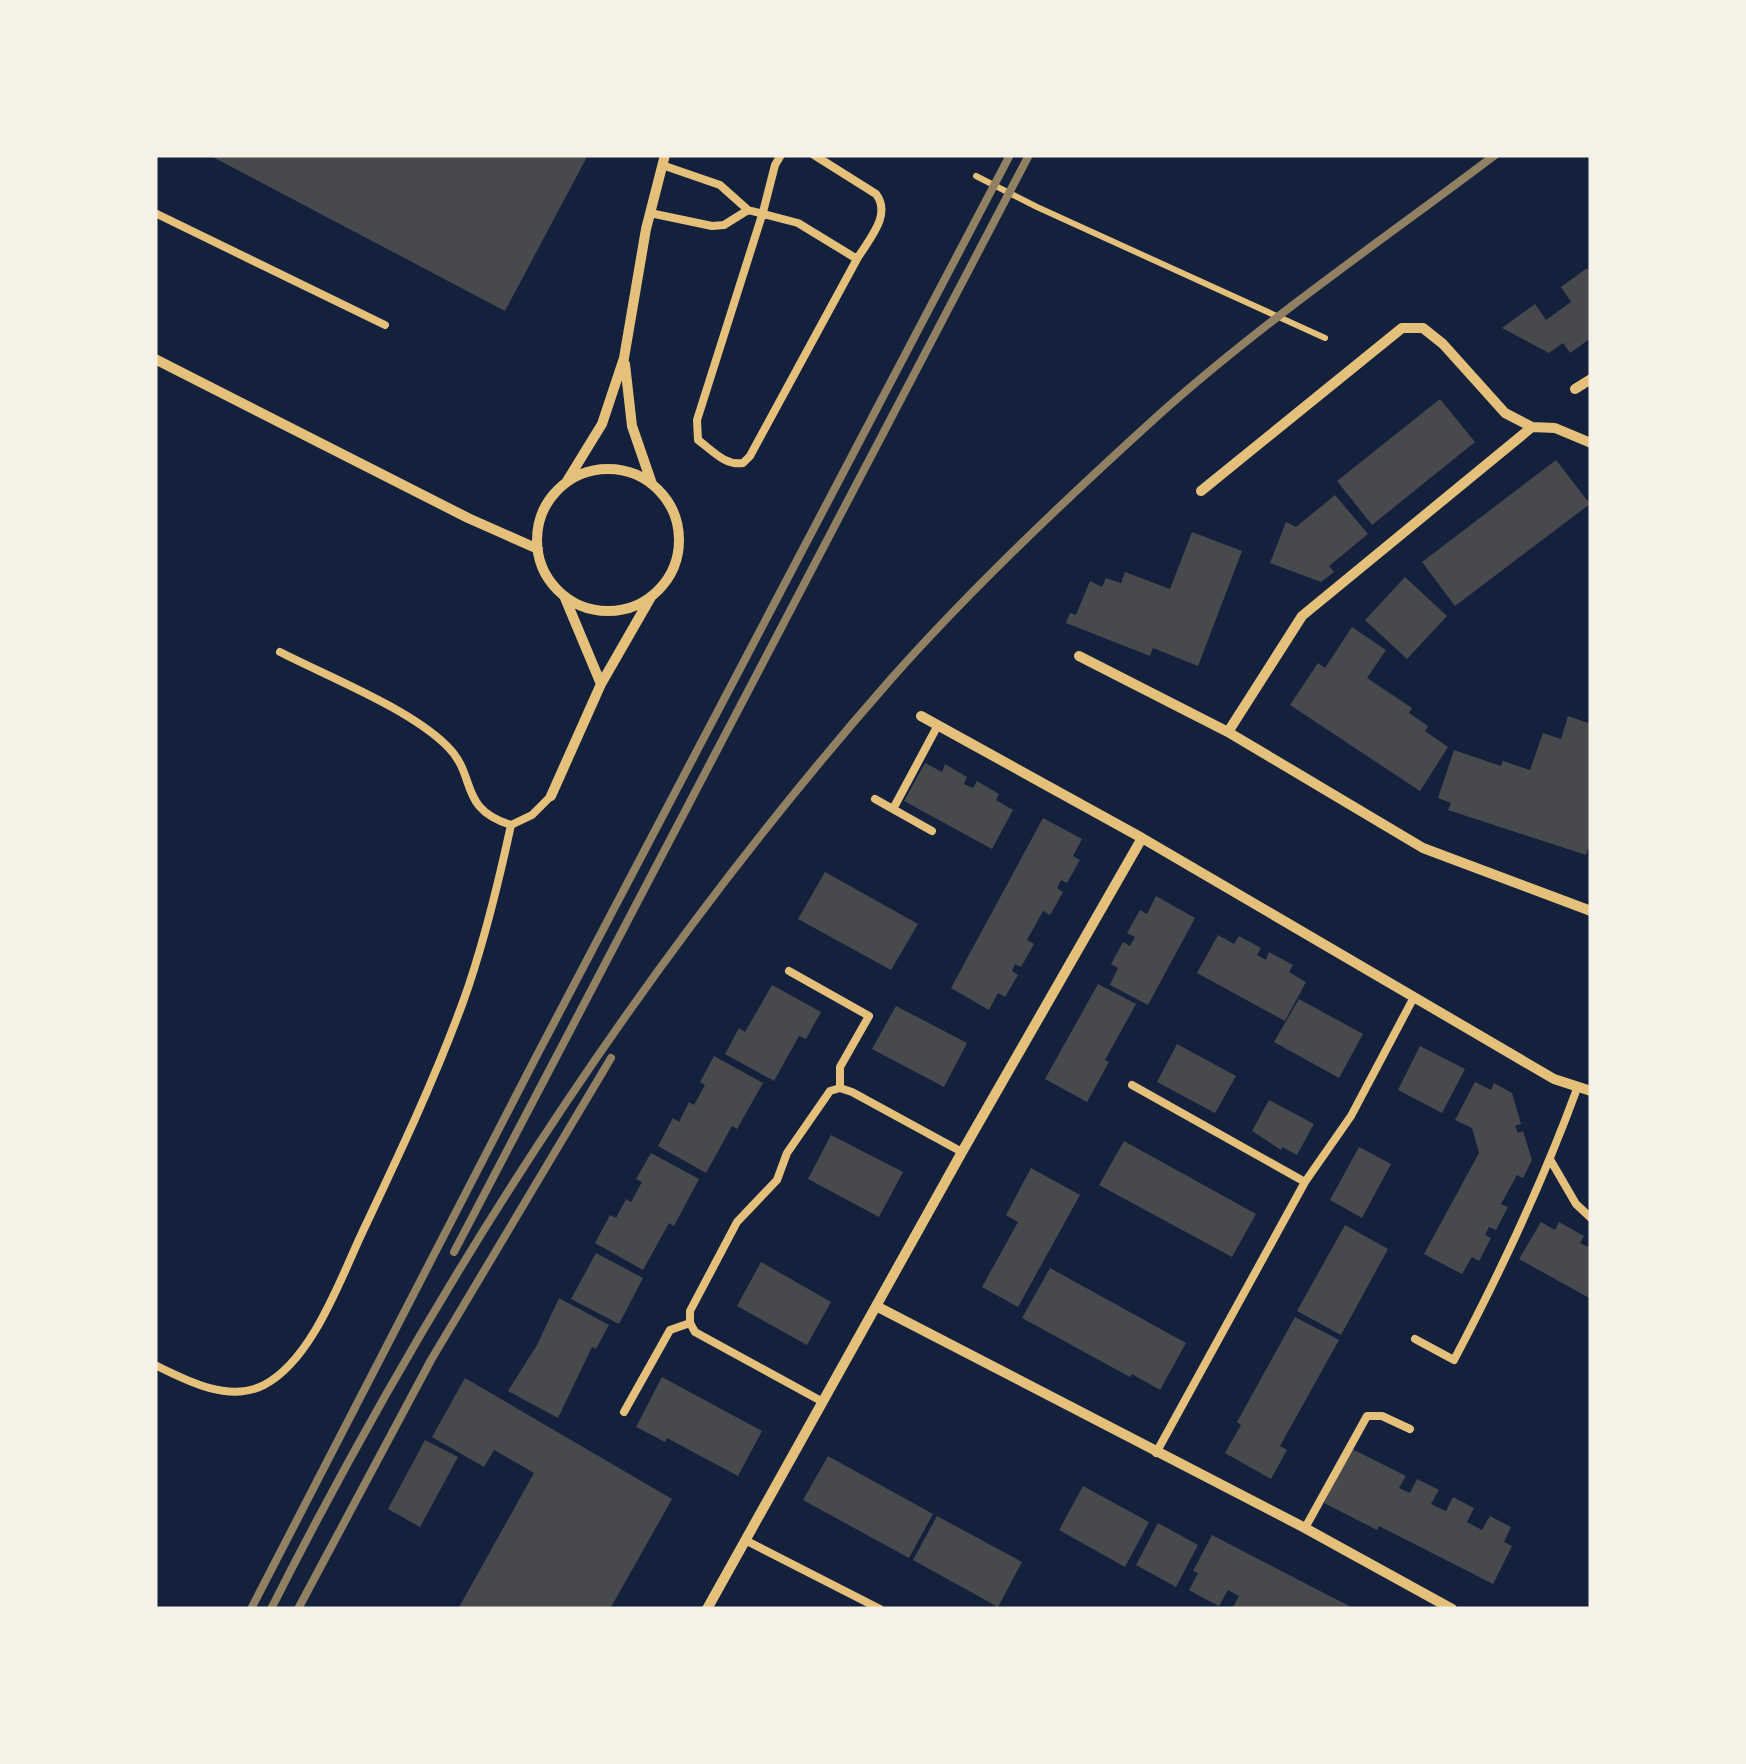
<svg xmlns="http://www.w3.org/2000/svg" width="1746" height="1764" font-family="'Roboto Condensed',sans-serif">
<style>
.building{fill:#48494c}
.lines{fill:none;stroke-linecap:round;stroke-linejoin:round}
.path{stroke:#e5c07b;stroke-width:6}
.service{stroke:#e5c07b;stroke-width:8}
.minor{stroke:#e5c07b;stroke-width:10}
.rail{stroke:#918062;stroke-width:8}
</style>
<rect width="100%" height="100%" fill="#14213d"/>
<path class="building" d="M209 155H588L505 311Z
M1587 268 1591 274V338L1570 353 1563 343 1549 353 1502 328 1535 304 1546 320 1571 302 1561 287Z
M1440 399 1475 442 1372 525 1337 481Z
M1556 460 1590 504 1455 606 1422 562Z
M1335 495 1368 534 1329 566 1334 572 1321 582 1270 563 1286 522 1296 527Z
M1192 532 1242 551 1198 666 1153 648 1150 656 1066 623 1070 613 1076 615 1090 581 1102 587 1106 578 1121 583 1125 572 1170 589Z
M1405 577 1447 616 1407 659 1365 620Z
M1352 627 1386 650 1367 678 1412 708 1409 713 1428 726 1425 731 1448 747 1420 791 1290 705 1318 663 1325 668Z
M1568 716 1591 724V839L1586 855 1448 810 1451 803 1438 798 1454 750 1501 766 1503 761 1530 770 1543 733 1561 739Z
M925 763 942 772 945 764 967 777 964 784 973 788 977 781 999 794 996 800 1013 810 992 849 904 801Z
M1043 818 1082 839 1073 856 1080 860 1067 883 1061 880 1057 888 1063 892 1050 915 1043 911 1027 940 1034 944 1021 967 1015 964 1012 971 1018 975 1005 997 998 993 989 1010 951 988Z
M825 872 918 924 891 970 798 919Z
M1156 896 1195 918 1148 1005 1110 985 1118 968 1111 964 1123 942 1130 946 1135 937 1127 933 1140 910 1147 914Z
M1218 935 1234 944 1239 936 1261 948 1257 955 1266 960 1269 952 1293 965 1289 972 1306 982 1285 1021 1197 973Z
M1098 984 1136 1004 1105 1060 1109 1062 1087 1102 1045 1079Z
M772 985 821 1012 806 1039 799 1036 774 1081 725 1054 739 1028 745 1032Z
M1299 999 1363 1034 1339 1078 1274 1042Z
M896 1006 967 1043 944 1087 872 1049Z
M1177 1044 1236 1076 1215 1113 1157 1082Z
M1420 1046 1465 1069 1442 1113 1398 1090Z
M714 1056 763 1083 737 1129 732 1126 706 1173 658 1146 673 1118 679 1122 689 1102 694 1105 705 1085 700 1082Z
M1475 1082 1491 1090 1494 1083 1512 1093 1521 1124 1515 1126 1518 1133 1523 1131 1532 1160 1523 1178 1517 1175 1501 1204 1508 1207 1496 1230 1489 1227 1485 1235 1491 1238 1479 1261 1472 1257 1462 1274 1424 1254 1479 1153 1472 1128 1455 1120Z
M1269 1100 1314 1124 1297 1155 1282 1147 1281 1150 1252 1131Z
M831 1135 903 1172 879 1217 808 1179Z
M1124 1141 1256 1214 1232 1257 1099 1185Z
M1359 1147 1391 1164 1362 1218 1330 1200Z
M651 1153 699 1179 674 1226 669 1223 643 1270 595 1243 610 1215 616 1218 626 1199 631 1202 642 1182 636 1179Z
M1031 1168 1080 1195 1018 1307 982 1287 1018 1222 1006 1215Z
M1541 1222 1555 1230 1559 1222 1584 1236 1580 1243 1588 1247 1591 1241V1299L1519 1259Z
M1345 1225 1388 1249 1341 1335 1297 1311Z
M596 1253 643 1278 619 1324 571 1299Z
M761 1262 831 1302 807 1345 737 1306Z
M1050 1268 1186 1343 1160 1390 1132 1374 1130 1377 1022 1318Z
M559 1298 609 1325 596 1349 592 1347 558 1418 508 1391 537 1345Z
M1295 1317 1339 1340 1280 1446 1287 1450 1271 1479 1225 1453 1241 1425 1237 1422Z
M662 1377 762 1431 738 1476 667 1438 665 1442 636 1427Z
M465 1378 672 1499 610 1609H458L534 1473 494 1450 484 1467 432 1437Z
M425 1440 458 1457 420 1527 388 1509Z
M1352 1449 1406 1476 1399 1488 1410 1493 1417 1479 1439 1490 1431 1504 1439 1508 1446 1511 1453 1497 1474 1508 1467 1522 1482 1530 1490 1516 1511 1527 1504 1542 1512 1546 1493 1584 1379 1526 1377 1530 1324 1503Z
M828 1456 933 1514 909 1558 803 1500Z
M1083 1486 1149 1522 1125 1567 1059 1530Z
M937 1516 1022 1562 998 1607 913 1560Z
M1158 1523 1198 1545 1176 1587 1136 1565Z
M1212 1535 1316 1589 1355 1609H1232L1239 1596 1228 1590 1219 1606 1205 1599 1189 1590 1198 1573 1193 1571Z"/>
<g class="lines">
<path class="path" d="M976 176 1037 207 1325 338"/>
<path class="service" d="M814 155 876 194C892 215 869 239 857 259
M662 165 720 185 748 210 798 223 857 259 750 456 743 463C725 466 712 450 698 440L697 420 763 212 775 165 781 155
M155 213 385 325
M650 213 712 226 724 225 748 210
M280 652C329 677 410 709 447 746 478 776 457 808 511 825L532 815 551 796
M875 799 932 831
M893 809 938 725
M789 971 869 1016 840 1067V1088
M1132 1085 1305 1182
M1551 1161 1576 1204 1591 1218
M1415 1339 1454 1360C1501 1271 1543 1182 1578 1086
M155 1365C187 1381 229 1403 264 1385 312 1360 340 1280 362 1233 398 1157 434 1081 463 1002 484 944 498 885 511 825
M823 1402 695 1332 690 1323V1311L737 1222 777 1180 787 1153 830 1091 840 1088 852 1092 962 1152
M624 1412 670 1330 690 1323
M1156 1453 1305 1182 1351 1116 1414 997
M1305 1528 1367 1416H1382L1410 1429
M747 1541 880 1609"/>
<path class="minor" d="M155 359 468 518 538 549
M625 364 632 426 652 484
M1575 389 1591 379
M537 540a71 71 0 1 1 142 0a71 71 0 1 1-142 0Z
M567 481 602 424 624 358 646 229 665 155
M1201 491 1402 328H1423L1443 344 1505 413 1532 427 1555 428 1591 443
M565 598 601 684
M1079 656 1228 732 1423 848 1591 911
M921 716 1142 838 1554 1079 1591 1091
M1228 732 1302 616 1532 427
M551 796 601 684 651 597
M876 1306 1305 1528 1452 1609
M707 1609 962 1152 1142 838"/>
<path class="rail" d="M454 1252 1029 155
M251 1609 536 1057 1010 155
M271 1609C440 1275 644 960 891 679 972 588 1062 503 1152 421 1259 324 1380 242 1495 155
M298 1609 431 1360 611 1058"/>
</g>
<rect width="1746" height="1764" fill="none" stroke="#f6f1e7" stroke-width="315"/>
</svg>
